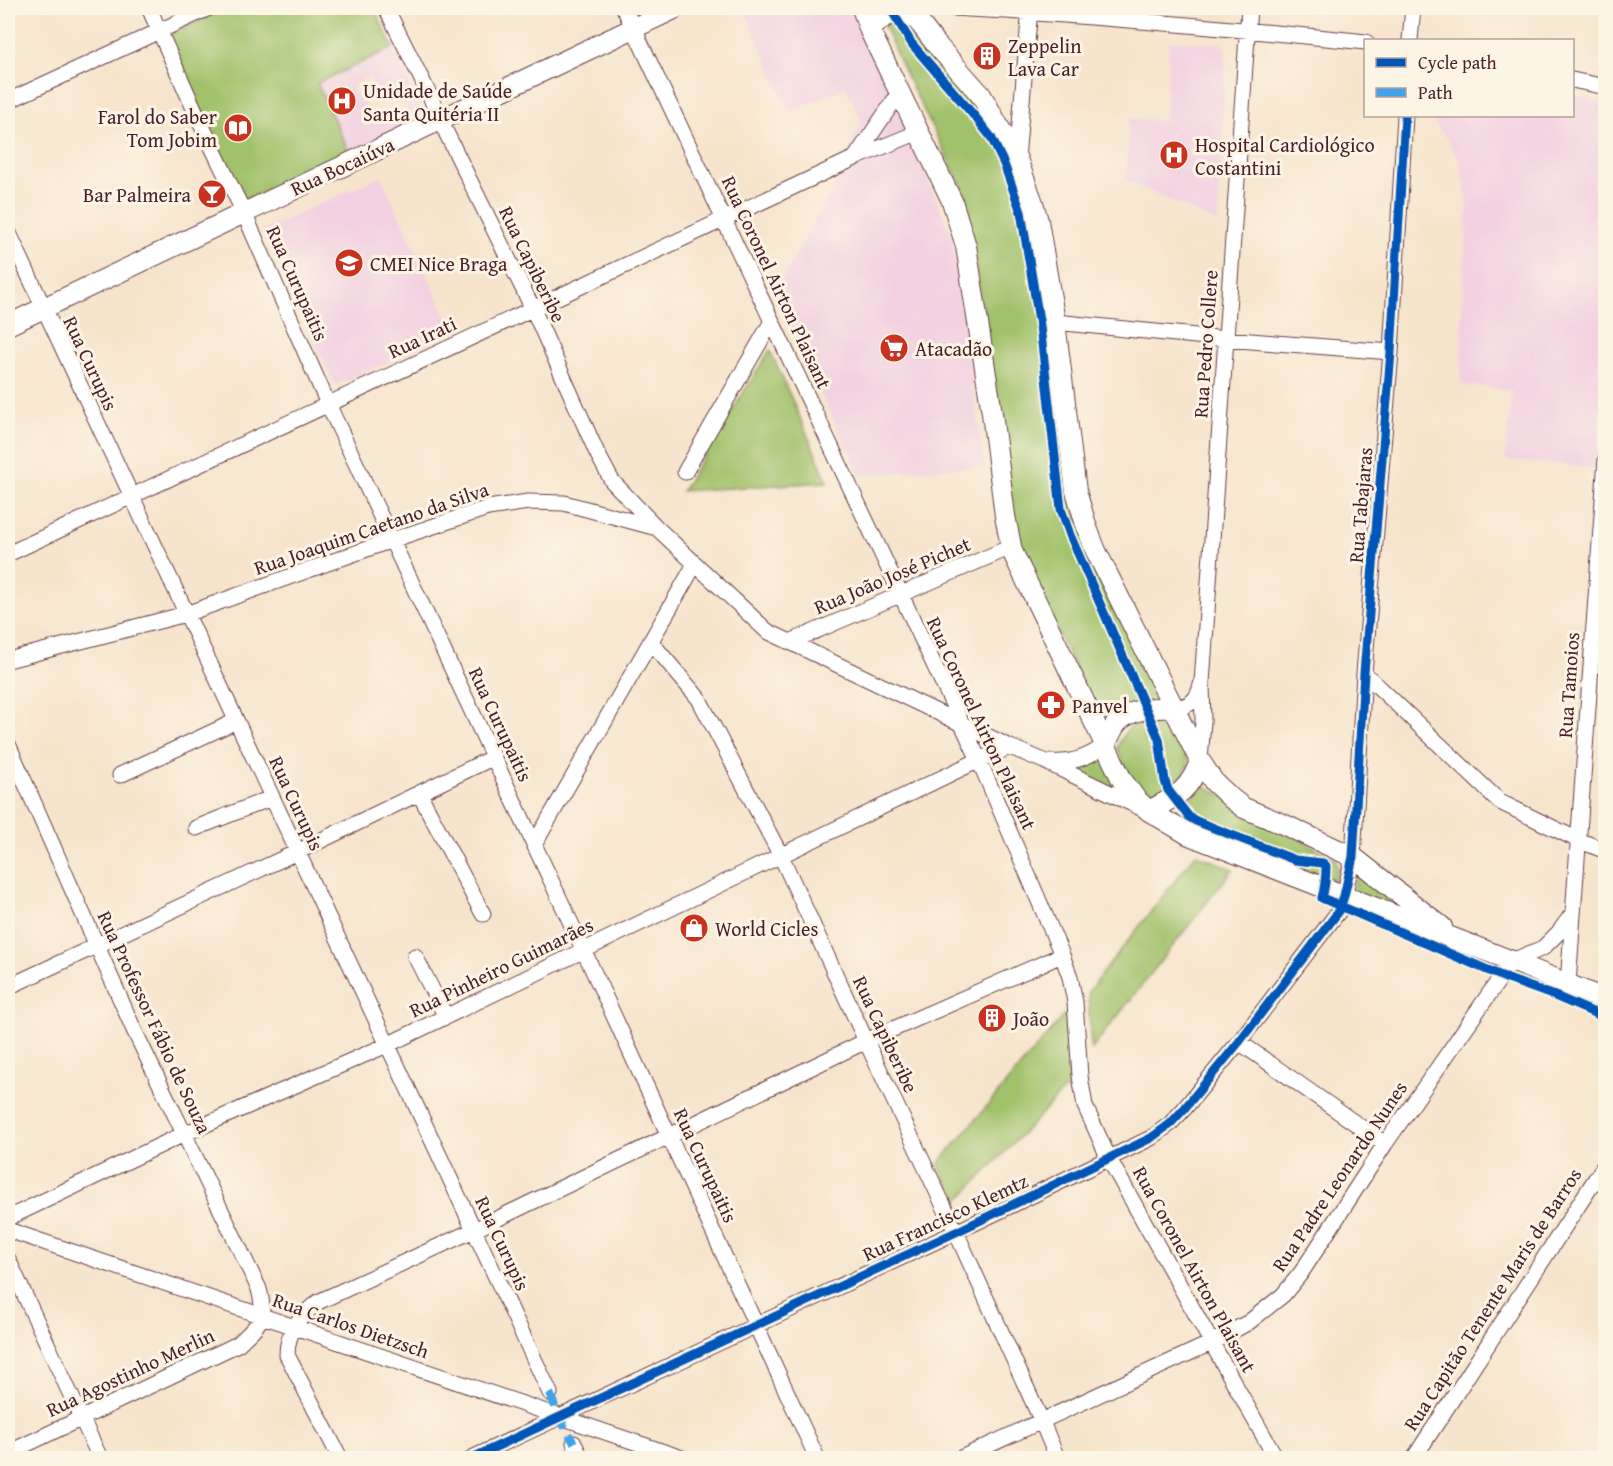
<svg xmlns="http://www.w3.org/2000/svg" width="1613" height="1466" font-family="'Gentium Book Plus',serif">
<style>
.built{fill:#f2cfe1;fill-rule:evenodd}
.green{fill:#a1c16a;stroke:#76704a;stroke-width:1.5}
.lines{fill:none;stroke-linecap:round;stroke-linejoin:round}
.minor-casing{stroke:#643d43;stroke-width:17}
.major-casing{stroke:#643d43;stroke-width:22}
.minor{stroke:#fff;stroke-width:15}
.major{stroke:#fff;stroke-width:20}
.quiet{stroke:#40a2eb;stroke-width:8;stroke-dasharray:15 8;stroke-linecap:butt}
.cycleway-casing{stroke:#fcf5e5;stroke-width:13}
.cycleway{stroke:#0057b8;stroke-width:9}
.labels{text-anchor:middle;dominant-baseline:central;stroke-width:6;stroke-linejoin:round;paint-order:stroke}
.poi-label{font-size:20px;fill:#4a1f2b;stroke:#fcf5e5;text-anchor:start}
.street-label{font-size:20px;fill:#4a1f2b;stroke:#fcf5e5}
</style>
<rect width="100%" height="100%" fill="#fcf5e5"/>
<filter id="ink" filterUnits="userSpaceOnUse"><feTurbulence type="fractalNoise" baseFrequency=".0167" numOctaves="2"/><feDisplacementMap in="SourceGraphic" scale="12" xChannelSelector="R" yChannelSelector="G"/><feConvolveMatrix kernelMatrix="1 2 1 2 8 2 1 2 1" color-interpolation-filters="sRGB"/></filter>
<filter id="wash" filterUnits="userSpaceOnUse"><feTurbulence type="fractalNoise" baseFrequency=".008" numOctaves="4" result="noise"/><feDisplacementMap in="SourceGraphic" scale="24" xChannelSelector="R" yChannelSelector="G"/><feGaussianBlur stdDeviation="1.35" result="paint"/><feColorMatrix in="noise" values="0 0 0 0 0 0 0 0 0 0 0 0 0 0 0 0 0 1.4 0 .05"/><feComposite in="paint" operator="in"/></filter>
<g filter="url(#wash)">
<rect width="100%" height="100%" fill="#f7e4cc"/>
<path class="built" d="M743 8H851L888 87 951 234 956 257 984 466 859 475 774 293 833 189 861 120 846 87 790 112Z
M1169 41 1220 43 1226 50 1218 223 1126 180 1129 119 1165 121Z
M393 48 426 116 349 152 317 83ZM369 77 379 95 391 89 395 96 391 98 392 100 401 95 407 108 394 115 393 112 391 113 392 116 386 119 382 113 377 116 378 119 367 125 361 114 368 110 364 102 361 103 352 85Z
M1573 95 1605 103 1606 323 1597 468 1505 460 1512 390 1461 385 1463 280 1466 243 1467 210 1465 185 1459 160 1447 139 1434 123 1435 116H1572Z
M381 176 454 333 335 386 262 230Z"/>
<path class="green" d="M227 8H374L393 48 317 83 349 152 243 201 166 36Z
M907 18 1000 137 1024 200 1052 333 1075 513 1160 702 1106 731 1019 554 1011 520 965 193 903 69 882 21Z
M770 350 828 482 682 491Z
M1152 719 1164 721 1171 727 1189 761C1187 768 1185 773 1181 778 1172 789 1149 797 1138 786 1127 776 1123 761 1117 748 1124 729 1132 723 1152 719Z
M1102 754 1121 793 1065 767Z
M1205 786 1335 859 1338 869 1336 879 1328 882 1189 827 1169 814Z
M1196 854 1233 869 1091 1050 1088 992Z
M1357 870 1429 925 1352 895Z
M1065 1014 1069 1085 956 1203 938 1164Z"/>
</g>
<g filter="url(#ink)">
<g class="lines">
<g class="minor-casing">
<path id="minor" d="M149 8 200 122 244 213 328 404 584 951 817 1458
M386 8 430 96 440 120 533 309 597 453 612 481 656 527
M624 8 979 760 1062 955 1070 977 1075 1002 1080 1076 1085 1106 1109 1159 1276 1458
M952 8C1090 15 1228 28 1366 42
M1410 40 1413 8
M1572 80 1606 87
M8 101 209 8
M855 158 900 92
M1017 159 1030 8
M8 231 550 1393
M1055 322 1226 339 1391 352
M685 472 772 321
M8 554 855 158 919 132
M651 642 699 699 781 856 866 1041 956 1232 1042 1422 1057 1458
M790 642 1011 547
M8 660 186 614 392 540 488 508 528 502 564 503 657 528 767 631 1010 747 1044 761 1143 809
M1364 673 1500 802 1578 840 1606 851
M1173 708C1189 706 1197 702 1201 685
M8 744 134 1030 259 1289C267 1320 260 1323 238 1344L8 1453
M1200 761 1203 721 1202 683 1249 8
M1050 762C1071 764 1088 758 1105 745
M120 775 236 721
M419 793 483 914
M196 828 271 798
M534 845 695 564
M415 956 446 1017
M1568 984 1606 459
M8 987 297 852 494 757
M1239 1042 1385 1144
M8 1218 184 1134 387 1045 979 760 1010 747
M8 1230 682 1458
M8 1259 100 1458
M574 1443 581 1458
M340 1458 287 1355C287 1331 300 1316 318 1302L474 1230 866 1041 1062 955
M472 1458 956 1232 1151 1138 1170 1124 1184 1109 1239 1042 1339 911 1344 896 1353 857 1364 673 1391 352 1405 116
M961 1458 1211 1343 1249 1322 1283 1295 1301 1273 1385 1144 1512 961 1543 948 1559 932 1573 913
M1414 1458 1606 1163"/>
</g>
<g class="major-casing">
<path id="major" d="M862 8 870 31 952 201 966 246 992 413 1005 516 1012 551 1122 780 1136 799 1149 811 1189 835 1512 961 1606 1000
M908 8 935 43 981 95 1017 159 1033 203 1038 221 1055 322 1076 491 1087 528 1096 551 1200 761 1214 782 1232 799 1244 808 1285 825 1353 857 1442 927
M870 31C883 13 896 10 916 19
M8 325 676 8
M1105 745C1109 738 1112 729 1117 723 1131 708 1154 707 1173 708
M1149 811C1176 796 1189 792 1200 761"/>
</g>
<use href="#minor" class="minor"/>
<use href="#major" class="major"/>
<path class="quiet" d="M550 1393 559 1417 574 1443"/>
<g class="cycleway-casing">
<path id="cycleway" d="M890 8 912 44 976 118 991 137 1004 164 1021 212 1040 326 1061 509 1070 535 1159 739 1165 781 1168 790 1189 817 1196 821 1295 860 1323 863 1326 866C1326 877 1325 887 1322 898L1508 979 1555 996 1606 1018
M472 1458 956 1232 1151 1138 1170 1124 1184 1109 1239 1042 1339 911 1344 896 1353 857 1364 673 1391 352 1405 116"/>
</g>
<use href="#cycleway" class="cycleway"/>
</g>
</g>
<defs>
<g id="building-disc" transform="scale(1.5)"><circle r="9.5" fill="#c8321e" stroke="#fcf5e5"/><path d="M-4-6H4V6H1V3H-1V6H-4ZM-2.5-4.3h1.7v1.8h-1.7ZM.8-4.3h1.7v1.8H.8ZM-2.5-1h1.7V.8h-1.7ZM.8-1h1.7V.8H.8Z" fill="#fff"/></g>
<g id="hospital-disc" transform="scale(1.5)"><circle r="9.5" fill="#c8321e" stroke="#fcf5e5"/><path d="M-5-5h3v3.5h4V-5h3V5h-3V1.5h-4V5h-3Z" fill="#fff"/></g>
<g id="library-disc" transform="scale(1.5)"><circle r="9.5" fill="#c8321e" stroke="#fcf5e5"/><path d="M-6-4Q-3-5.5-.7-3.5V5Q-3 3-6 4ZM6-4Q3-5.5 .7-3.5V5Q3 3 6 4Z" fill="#fff"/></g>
<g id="bar-disc" transform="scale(1.5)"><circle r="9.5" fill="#c8321e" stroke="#fcf5e5"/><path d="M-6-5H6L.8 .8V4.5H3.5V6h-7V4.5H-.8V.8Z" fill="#fff"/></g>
<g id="school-disc" transform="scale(1.5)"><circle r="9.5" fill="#c8321e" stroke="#fcf5e5"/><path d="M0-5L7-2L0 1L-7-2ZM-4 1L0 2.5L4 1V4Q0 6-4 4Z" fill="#fff"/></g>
<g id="supermarket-disc" transform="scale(1.5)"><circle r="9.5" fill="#c8321e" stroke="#fcf5e5"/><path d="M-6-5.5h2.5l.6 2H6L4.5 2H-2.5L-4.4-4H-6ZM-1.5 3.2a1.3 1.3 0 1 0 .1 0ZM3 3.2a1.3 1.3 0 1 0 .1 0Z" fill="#fff"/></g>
<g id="pharmacy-disc" transform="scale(1.5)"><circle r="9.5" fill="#c8321e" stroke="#fcf5e5"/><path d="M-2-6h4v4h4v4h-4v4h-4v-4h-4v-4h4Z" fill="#fff"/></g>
<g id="shop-disc" transform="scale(1.5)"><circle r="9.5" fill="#c8321e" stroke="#fcf5e5"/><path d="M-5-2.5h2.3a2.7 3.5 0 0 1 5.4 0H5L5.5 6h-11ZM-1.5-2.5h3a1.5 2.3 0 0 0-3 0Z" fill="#fff"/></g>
</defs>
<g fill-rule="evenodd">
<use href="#building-disc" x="987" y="56"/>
<use href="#hospital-disc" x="342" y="101"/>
<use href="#library-disc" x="238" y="128"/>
<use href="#hospital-disc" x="1174" y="155"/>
<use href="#bar-disc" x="212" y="194"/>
<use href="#school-disc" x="349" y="263"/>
<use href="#supermarket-disc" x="894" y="348"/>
<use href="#pharmacy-disc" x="1051" y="705"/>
<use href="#shop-disc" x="694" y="928"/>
<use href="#building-disc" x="992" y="1018"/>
</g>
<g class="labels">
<g class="poi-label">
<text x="1008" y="45">Zeppelin<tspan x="1008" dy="23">Lava Car</tspan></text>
<text x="363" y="90">Unidade de Saúde<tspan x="363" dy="23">Santa Quitéria II</tspan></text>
<text x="217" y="116" text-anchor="end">Farol do Saber<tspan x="217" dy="23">Tom Jobim</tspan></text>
<text x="1195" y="144">Hospital Cardiológico<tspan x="1195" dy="23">Costantini</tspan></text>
<text x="191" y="194" text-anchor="end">Bar Palmeira</text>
<text x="370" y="263">CMEI Nice Braga</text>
<text x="915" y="348">Atacadão</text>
<text x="1072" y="705">Panvel</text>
<text x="715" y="928">World Cicles</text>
<text x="1013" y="1018">João</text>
</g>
<g class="street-label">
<text transform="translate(342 166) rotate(-25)">Rua Bocaiúva</text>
<text transform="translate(533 264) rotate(64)">Rua Capiberibe</text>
<text transform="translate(777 282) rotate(65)">Rua Coronel Airton Plaisant</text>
<text transform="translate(298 283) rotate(66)">Rua Curupaitis</text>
<text transform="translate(422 337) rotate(-25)">Rua Irati</text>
<text transform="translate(1205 344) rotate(-86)">Rua Pedro Collere</text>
<text transform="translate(91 363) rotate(65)">Rua Curupis</text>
<text transform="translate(1360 505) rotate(-85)">Rua Tabajaras</text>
<text transform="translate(371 528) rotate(-19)">Rua Joaquim Caetano da Silva</text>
<text transform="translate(892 575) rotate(-23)">Rua João José Pichet</text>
<text transform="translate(1568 685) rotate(-86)">Rua Tamoios</text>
<text transform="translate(982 723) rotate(65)">Rua Coronel Airton Plaisant</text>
<text transform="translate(501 724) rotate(65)">Rua Curupaitis</text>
<text transform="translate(297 803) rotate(65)">Rua Curupis</text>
<text transform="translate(501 967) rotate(-26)">Rua Pinheiro Guimarães</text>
<text transform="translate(155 1022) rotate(65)">Rua Professor Fábio de Souza</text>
<text transform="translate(886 1034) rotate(65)">Rua Capiberibe</text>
<text transform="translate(706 1165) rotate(65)">Rua Curupaitis</text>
<text transform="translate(1339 1176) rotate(-56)">Rua Padre Leonardo Nunes</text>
<text transform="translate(945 1217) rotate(-25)">Rua Francisco Klemtz</text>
<text transform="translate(503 1243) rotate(65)">Rua Curupis</text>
<text transform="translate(1195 1269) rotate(61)">Rua Coronel Airton Plaisant</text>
<text transform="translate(1492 1299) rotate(-57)">Rua Capitão Tenente Maris de Barros</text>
<text transform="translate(351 1325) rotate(19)">Rua Carlos Dietzsch</text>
<text transform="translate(130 1372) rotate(-25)">Rua Agostinho Merlin</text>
</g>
</g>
<rect width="1613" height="1466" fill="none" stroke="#fcf5e5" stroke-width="30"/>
<rect x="1364" y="39" width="210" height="78" fill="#fcf5e5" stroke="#b59f9b" stroke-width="1.5"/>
<rect x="1376" y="58" width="30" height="9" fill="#0057b8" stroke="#b59f9b" stroke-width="1.5"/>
<text x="1418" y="69" font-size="18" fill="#4a1f2b">Cycle path</text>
<rect x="1376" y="88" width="30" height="9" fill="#40a2eb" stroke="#b59f9b" stroke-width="1.5"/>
<text x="1418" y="99" font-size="18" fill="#4a1f2b">Path</text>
</svg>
